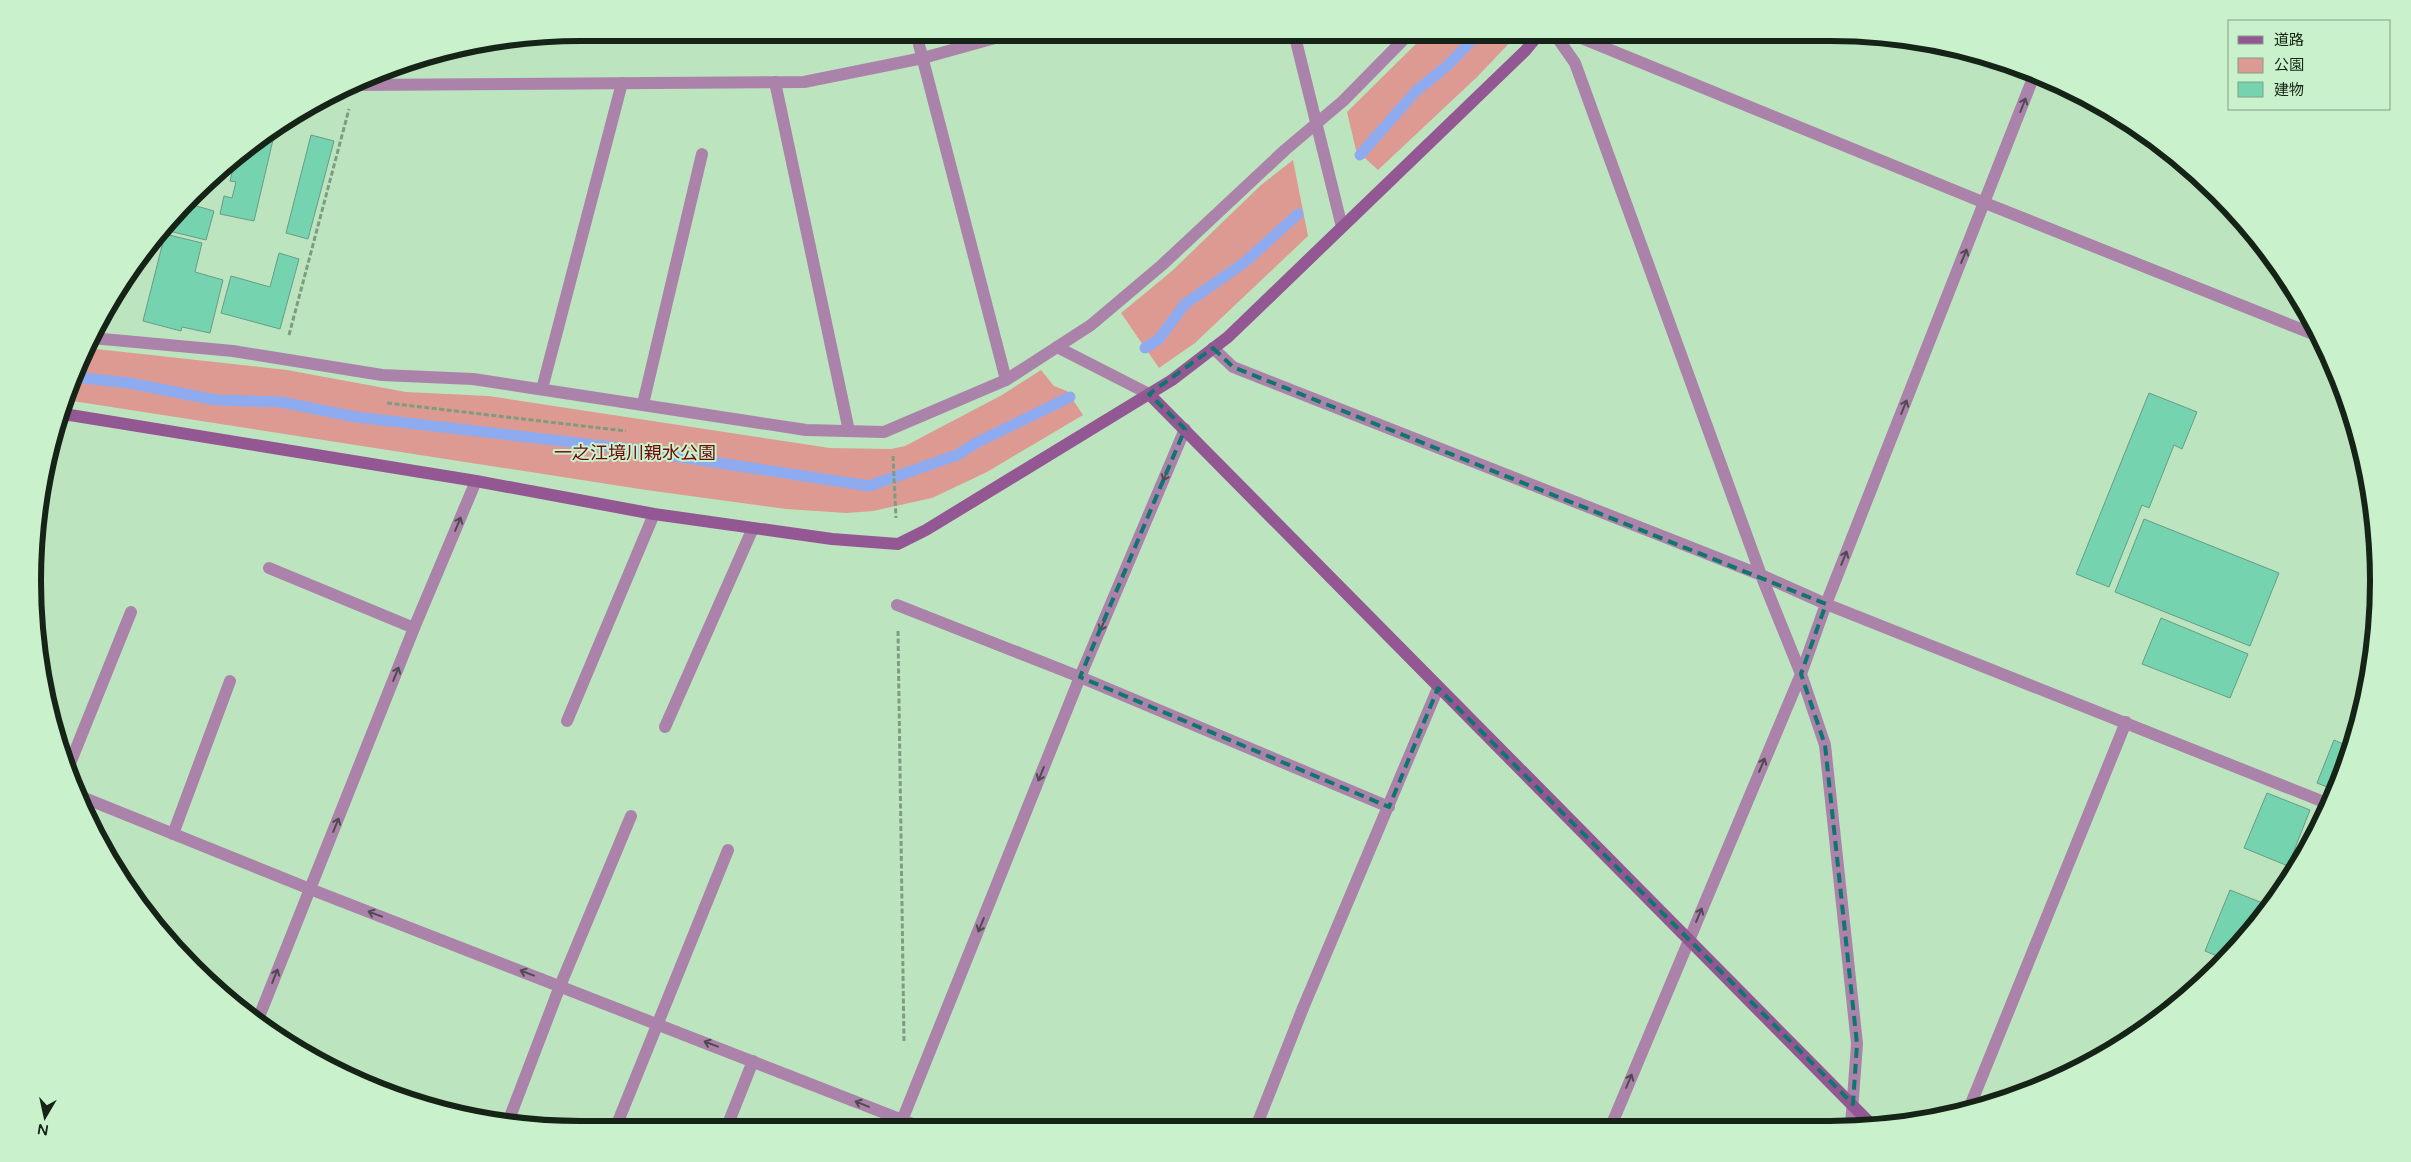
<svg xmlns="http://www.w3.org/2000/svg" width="2411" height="1162" font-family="'Varela Round','Noto Sans JP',sans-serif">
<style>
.green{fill:#dd9a92}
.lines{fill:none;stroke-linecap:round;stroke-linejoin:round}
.stream{stroke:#8fabf0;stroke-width:11}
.building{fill:#75d3af;stroke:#679c87}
.path{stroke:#7d9c80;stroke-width:3;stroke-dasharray:5 2.5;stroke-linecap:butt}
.lane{stroke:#ab83aa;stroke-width:12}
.street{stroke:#ab83aa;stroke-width:12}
.secondary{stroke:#935893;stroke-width:12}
.oneway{stroke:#514a52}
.marked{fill:none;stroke:#0f766e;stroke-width:4;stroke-dasharray:10 6;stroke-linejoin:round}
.labels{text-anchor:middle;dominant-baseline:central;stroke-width:4;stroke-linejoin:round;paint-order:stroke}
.park-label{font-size:18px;fill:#71090c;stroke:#c9f2cc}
.rim{fill:none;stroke:#152417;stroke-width:6}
</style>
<rect width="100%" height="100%" fill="#bce5bf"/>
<path class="green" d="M1427 33H1519L1477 77 1378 170 1356 150 1347 112Z
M1293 160 1308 236 1195 343 1159 368 1121 313 1172 271 1261 185Z
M87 348 287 370 406 392 489 396 830 448 891 449 905 446 1002 395 1041 370 1054 386 1067 391 1083 415 987 472 932 498 873 511 846 513 786 509 646 490 66 400 74 371Z"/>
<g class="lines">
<path class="stream" d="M1360 155 1415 92 1448 65 1479 33
M1145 348 1158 340 1185 304 1245 262 1298 214
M73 377 129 383 216 400 281 402 356 417 622 448 869 486 957 455 976 443 1070 397"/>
</g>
<path class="building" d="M276 127 254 221 220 214 224 196 232 198 236 182 230 181 236 156 247 146Z
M311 135 334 141 308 239 286 233Z
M186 203 214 211 206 240 165 230 168 220Z
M165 234 202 243 195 272 223 280 210 333 182 327 181 331 143 321Z
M279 253 299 259 280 329 221 313 231 276 270 287Z
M2149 393 2197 412 2182 449 2174 445 2149 508 2142 505 2109 587 2076 574Z
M2144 519 2279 573 2250 646 2115 592Z
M2161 618 2248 654 2230 698 2142 664Z
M2334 740 2350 747 2337 791 2317 783Z
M2267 793 2310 810 2288 866 2244 848Z
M2320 811 2324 813 2308 841Z
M2230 890 2270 906 2265 915 2222 958 2205 951Z"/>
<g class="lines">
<path class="path" d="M289 335 349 109
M387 403 626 431
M893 456 896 518
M898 631 904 1042"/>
<path class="lane" d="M353 85 804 82 923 58 1013 33
M1006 380 1091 325 1162 265 1285 150 1343 101 1410 33
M269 568 414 628
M567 721 654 514
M665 727 753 528
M67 771 131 612
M85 814 90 801
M173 834 230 681
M508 1122 560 986 631 816
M1256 1127 1303 1008
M615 1129 728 850
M726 1129 753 1061"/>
<path class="street" d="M1294 33 1342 227
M1554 33 1575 63 1761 575 1801 674 1825 745 1857 1044 1851 1125
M1569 33 1985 203 2318 336
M775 82 849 431
M357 85V83
M92 338 233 351 382 375 473 379 806 430 884 432 1006 380 916 33
M1057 347 1149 394
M1213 348 1233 367 1761 575 1826 604 2329 804
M542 389 622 83
M643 404 702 154
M897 605 1080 677 1389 807
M77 795 310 889 923 1128
M1303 1008 1438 688
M257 1022 414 628 476 481
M1970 1106 2126 722
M1611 1126 1801 674 1826 604 2035 73
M899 1128 1080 677 1185 429"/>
<path class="secondary" d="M1149 394 1872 1125
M61 416 70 415 476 481 654 514 832 539 898 544 926 530 1172 380 1228 337 1525 51 1540 33"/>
</g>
<defs><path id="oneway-shaft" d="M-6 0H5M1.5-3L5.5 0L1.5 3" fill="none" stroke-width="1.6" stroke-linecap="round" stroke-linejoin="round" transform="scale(1.25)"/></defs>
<g class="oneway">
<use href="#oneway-shaft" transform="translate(2023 105) rotate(-69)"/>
<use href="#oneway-shaft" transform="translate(1964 256) rotate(-68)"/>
<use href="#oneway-shaft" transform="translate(1904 407) rotate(-68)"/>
<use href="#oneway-shaft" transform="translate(1166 474) rotate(113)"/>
<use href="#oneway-shaft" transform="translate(458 524) rotate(-67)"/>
<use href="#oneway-shaft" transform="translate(1844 558) rotate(-68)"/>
<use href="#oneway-shaft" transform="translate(1103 624) rotate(113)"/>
<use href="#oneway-shaft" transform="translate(396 674) rotate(-68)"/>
<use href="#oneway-shaft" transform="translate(1762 765) rotate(-67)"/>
<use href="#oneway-shaft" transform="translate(1041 774) rotate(112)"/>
<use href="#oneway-shaft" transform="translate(336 825) rotate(-68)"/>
<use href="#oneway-shaft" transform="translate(375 914) rotate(-159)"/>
<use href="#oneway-shaft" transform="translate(1699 915) rotate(-67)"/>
<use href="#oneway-shaft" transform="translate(981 925) rotate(112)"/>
<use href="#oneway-shaft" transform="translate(527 973) rotate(-159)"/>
<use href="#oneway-shaft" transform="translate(275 976) rotate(-68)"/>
<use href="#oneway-shaft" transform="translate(711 1044) rotate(-159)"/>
<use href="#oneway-shaft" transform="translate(1629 1081) rotate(-67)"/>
<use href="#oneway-shaft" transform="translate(862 1104) rotate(-158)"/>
</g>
<path class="marked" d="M1213 348 1233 367 1826 604 1801 674 1825 745 1857 1044 1853 1104 1438 688 1389 807 1080 677 1185 429 1149 394Z"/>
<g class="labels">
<g class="park-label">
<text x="635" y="453">一之江境川親水公園</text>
</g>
</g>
<path d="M0 0H2411V1162H0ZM581 41H1830A540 540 0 0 1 2370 581V581A540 540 0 0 1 1830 1121H581A540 540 0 0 1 41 581V581A540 540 0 0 1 581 41Z" fill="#c9f2cc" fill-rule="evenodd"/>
<path class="rim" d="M581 41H1830A540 540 0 0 1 2370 581V581A540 540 0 0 1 1830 1121H581A540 540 0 0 1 41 581V581A540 540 0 0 1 581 41Z"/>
<rect x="2228" y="20" width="162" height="90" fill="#c9f2cc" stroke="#81a084"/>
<rect x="2238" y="36" width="25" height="8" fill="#935893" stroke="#81a084"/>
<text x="2274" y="45" font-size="15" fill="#152417">道路</text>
<rect x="2238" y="58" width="25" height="15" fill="#dd9a92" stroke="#81a084"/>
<text x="2274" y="70" font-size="15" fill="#152417">公園</text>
<rect x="2238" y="82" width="25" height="15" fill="#75d3af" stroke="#81a084"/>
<text x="2274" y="95" font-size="15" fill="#152417">建物</text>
<g transform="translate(45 1117) rotate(189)" stroke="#c9f2cc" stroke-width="4" paint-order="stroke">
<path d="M0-4L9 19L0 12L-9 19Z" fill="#152417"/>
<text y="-8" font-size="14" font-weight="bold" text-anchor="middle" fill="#152417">N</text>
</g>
</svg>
